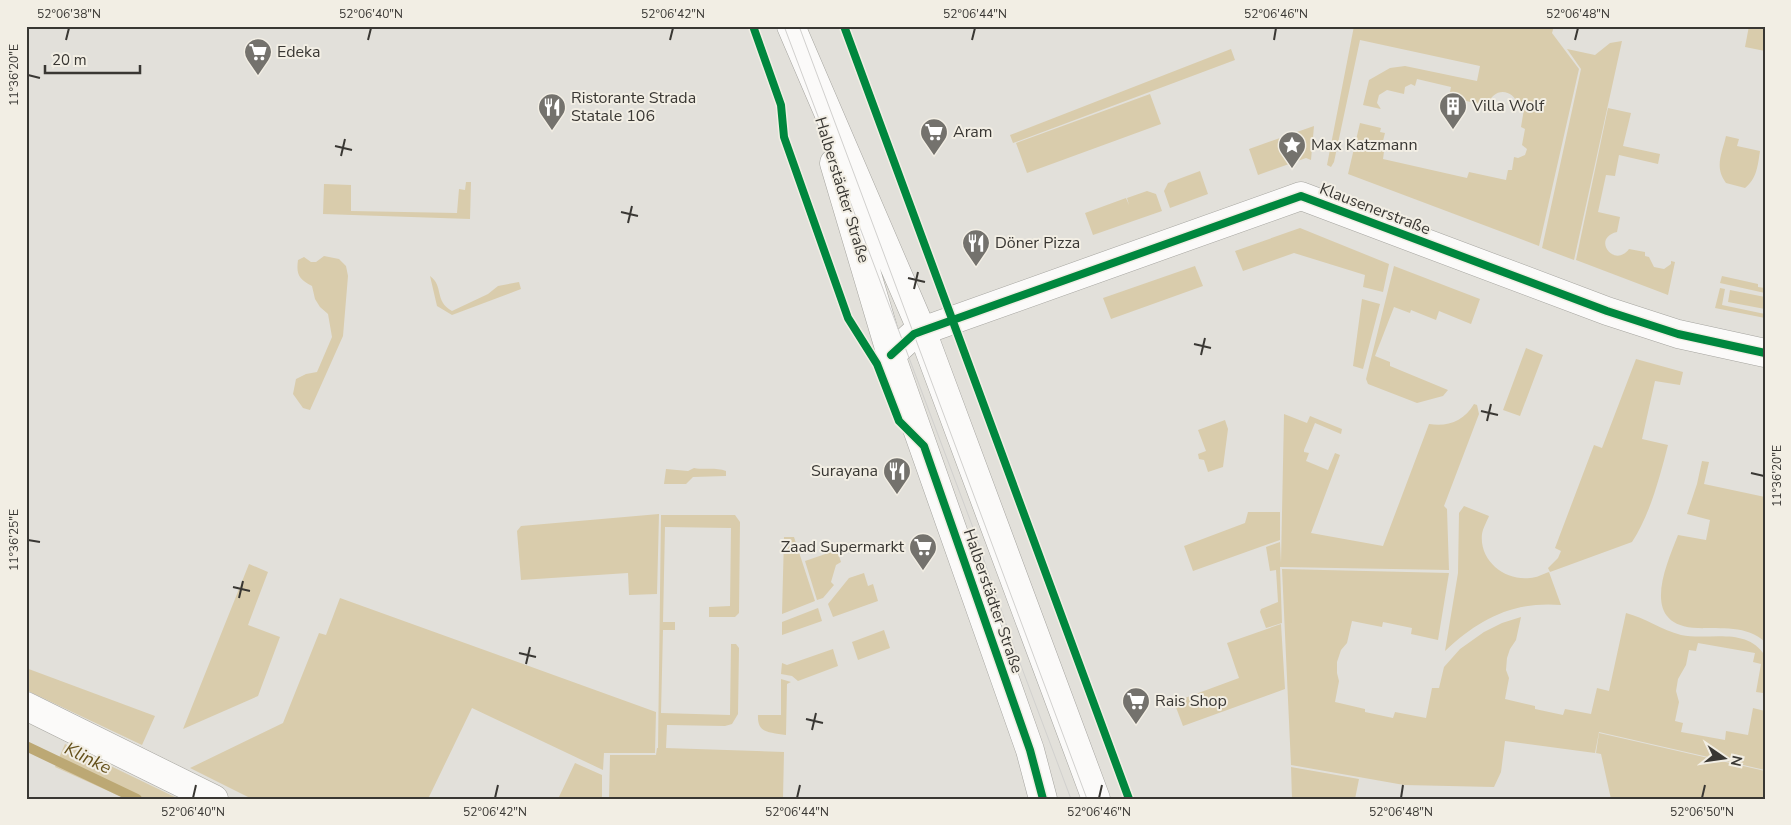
<svg xmlns="http://www.w3.org/2000/svg" width="1791" height="825" font-family="'Nunito Sans',sans-serif">
<style>
.green{fill:#d9ccac}
.lines{fill:none;stroke-linecap:round;stroke-linejoin:round}
.stream{stroke:#bca874;stroke-width:10}
.street-casing{stroke:#a5a49f;stroke-width:29}
.secondary-casing{stroke:#a5a49f;stroke-width:29}
.street{stroke:#fbfaf9;stroke-width:28}
.secondary{stroke:#fbfaf9;stroke-width:28}
.tram{stroke:#d1d0ce;stroke-width:1}
.cycleway-casing{stroke:#f2eee4;stroke-width:11}
.cycleway{stroke:#00873e;stroke-width:8}
.ticks{fill:none;stroke:#393733;stroke-width:2}
.labels{text-anchor:middle;dominant-baseline:central;stroke-width:4;stroke-linejoin:round;paint-order:stroke}
.poi-label{font-size:16px;fill:#393733;stroke:#f2eee4;text-anchor:start}
.street-label{font-size:16px;fill:#393733;stroke:#f2eee4}
.water-label{font-size:18px;font-style:italic;fill:#64501a;stroke:#f2eee4}
.neatline{fill:none;stroke:#393733;stroke-width:2}
.ticks-label{font-size:12px;text-anchor:middle;fill:#393733}
</style>
<rect width="100%" height="100%" fill="#e2e0da"/>
<path class="green" d="M1354 26H1554L1552 33 1579 69 1539 246 1348 174 1360 123 1381 128 1380 132 1385 133 1383 141 1380 142 1382 146 1385 144 1383 159 1467 178 1469 172 1506 180 1508 170H1512L1514 157 1518 158 1525 155 1527 149 1522 145 1525 129 1521 127 1524 109 1522 107 1518 106C1514 88 1492 87 1488 106L1449 97 1451 87 1417 79 1415 86 1411 84 1405 87 1404 94 1387 90 1379 95 1377 103 1381 109 1363 105 1369 80 1390 68 1405 66 1477 81 1480 66 1360 40 1334 162 1331 167 1327 165Z
M1749 26H1765V51L1745 47Z
M1622 41 1574 260 1542 248 1581 69 1567 49 1595 55 1610 43Z
M1231 49 1235 60 1013 143 1010 135Z
M1150 94 1161 124 1027 173 1016 143Z
M1608 108 1631 113 1623 146 1660 154 1658 164 1619 155 1615 176 1606 175 1598 212 1620 217 1617 232C1591 238 1614 269 1629 249L1645 252V256L1649 257 1654 267 1664 269 1671 264V261L1675 262 1668 295 1576 260Z
M1314 126 1311 160 1306 158 1258 175 1249 149Z
M1726 136 1739 139 1737 146 1760 151C1758 164 1757 179 1745 188L1726 183C1714 167 1722 154 1726 136Z
M1200 171 1208 194 1170 208 1164 191 1168 183Z
M466 182H471L470 219 323 214 324 184 351 185V211L457 213 459 189 465 190Z
M1147 191 1156 194 1162 211 1093 235 1085 213 1126 198 1129 205 1127 198Z
M1300 228 1389 264 1383 292 1363 287 1365 275 1294 253 1243 271 1235 251Z
M324 256 339 259 346 266 348 276 343 336 310 410 303 408 293 394 296 379 306 374 317 372 332 337 328 314 320 307 315 299 312 286C299 279 296 275 298 260L304 257 311 262H316Z
M1195 266 1203 286 1111 319 1103 298Z
M1394 266 1480 299 1471 324 1439 311 1436 320 1411 310 1410 313 1394 307 1375 356 1390 362V366L1448 390 1443 396 1417 403 1368 384 1366 379Z
M430 276C444 286 434 301 452 311L488 294 498 286 519 282 521 289 452 315 437 306Z
M1722 276 1758 284V287L1765 288V293L1720 283Z
M1720 288 1725 289 1722 305 1765 314V318L1715 308Z
M1730 290 1765 297V309L1728 302Z
M1362 299 1380 304 1363 369 1353 366Z
M1526 348 1543 355 1520 416 1503 410Z
M1636 359 1683 372 1680 385 1655 381 1642 439 1668 445C1660 476 1650 515 1632 542L1550 572 1548 568 1558 558 1561 551 1555 548 1594 445 1602 448Z
M1474 404 1477 405 1479 414 1444 506 1447 509 1449 570 1280 567 1282 623 1266 628 1260 612 1261 609 1278 602 1276 570 1270 571 1266 547 1280 542 1281 563 1284 414 1307 423 1310 416 1342 429 1341 434 1315 423 1304 450V452L1309 453 1306 461 1328 470 1335 453 1340 455 1311 533 1383 546 1429 424C1448 427 1464 421 1474 404Z
M1225 420 1228 429 1223 467 1208 472 1204 460 1199 459 1198 454 1206 451 1198 430Z
M1702 461 1709 462 1704 484 1765 497V642C1747 625 1721 629 1698 628 1639 626 1665 568 1678 535L1706 540 1710 520 1687 514 1697 484Z
M694 468C704 470 716 467 726 471V476L693 477 686 484H664L666 469 688 471Z
M1464 506 1489 516C1487 521 1483 528 1482 534 1479 561 1505 581 1530 578 1536 578 1543 574 1549 572L1561 605C1513 601 1479 619 1445 651L1458 573 1459 513Z
M1248 512H1280V540L1193 571 1184 546 1245 523Z
M659 514 657 594 629 595 628 573 521 580 517 531 521 526Z
M661 515H735L740 522 739 613 735 617H709V607L730 606 731 528 665 527 663 622H675V630H663L661 713 730 715 731 644H736L739 648 738 714 732 724 725 726 667 725 666 748 784 752 783 799H609L610 755H656L657 748H658Z
M784 537H794L815 601 782 614Z
M837 550 841 562 836 565 831 582 834 585 823 598 817 600 805 561Z
M249 564 268 572 248 625 280 637 258 696 183 729Z
M1282 569 1449 573 1438 640 1411 634 1412 628 1383 622 1382 627 1352 621 1347 643 1341 650 1337 662V673L1339 681 1335 702 1365 709V712L1393 718 1395 712 1426 718 1432 688H1439L1444 667 1460 649 1484 632 1502 623 1521 617 1516 640 1510 649 1507 658 1506 670 1509 678 1505 699 1535 706V709L1563 715 1565 709 1591 714 1597 688 1609 691 1626 613C1645 618 1662 630 1681 635 1708 641 1747 626 1765 656V683L1763 693 1756 692 1761 664 1753 662 1755 653 1698 643 1696 651 1689 650 1686 665 1678 679 1676 691 1679 702 1675 721 1683 723 1681 732 1725 740 1726 731 1748 735 1753 708 1765 711V770L1599 732 1595 753 1505 741 1501 772 1494 787 1404 785 1291 765Z
M864 573 868 586 873 584 878 601 833 617 828 604 849 578Z
M340 598 656 712 655 753H604L603 770 472 708 428 799H252L190 768 283 723 319 633 326 635Z
M818 608 822 621 782 635V622Z
M1281 624 1285 689 1183 726 1174 702 1239 678 1227 643Z
M884 630 890 648 858 660 852 642Z
M833 649 838 666 798 681 792 676 781 674 782 663 787 665Z
M26 668 155 716 142 745 26 690Z
M781 679 791 682 787 684 786 735C770 732 757 734 758 715H781Z
M1599 733 1765 771V799H1611L1601 754 1596 753Z
M65 744 179 799H126L55 767Z
M575 763 602 775V799H558Z
M1291 767 1359 779 1355 799H1292Z"/>
<g class="lines">
<path class="stream" d="M26 746 137 799"/>
<g class="street-casing">
<path id="street" d="M891 355 914 334 922 331 1301 196 1607 311 1678 334 1765 353
M26 706 214 799"/>
</g>
<g class="secondary-casing">
<path id="secondary" d="M791 26 922 331 1096 799
M834 163 891 355 1030 750 1043 799"/>
</g>
<use href="#street" class="street"/>
<use href="#secondary" class="secondary"/>
<path class="tram" d="M784 26 972 525 1014 647 1071 799
M799 26 1087 799"/>
<g class="cycleway-casing">
<path id="cycleway" d="M753 26 781 105 784 137 848 318 877 364 899 421 924 446 1030 750 1043 799
M844 26 1129 799
M891 355 914 334 922 331 1301 196 1607 311 1678 334 1765 353"/>
</g>
<use href="#cycleway" class="cycleway"/>
</g>
<path class="ticks" d="M66 40 69 28M368 40 371 28M670 40 673 28M972 40 975 28M1274 40 1276 28M1575 40 1578 28M28 75 40 78M335 146 352 150M341 156 345 139M621 212 638 216M628 223 632 206M908 278 925 282M914 289 918 272M1194 344 1211 348M1201 355 1205 338M1481 411 1498 415M1487 421 1491 404M1751 473 1764 476M28 540 40 542M233 587 250 591M239 598 243 581M519 653 536 657M526 664 530 647M806 719 823 723M812 730 816 713M193 798 196 785M495 798 498 785M797 798 800 785M1099 798 1102 785M1401 798 1403 785M1702 798 1705 785"/>
<defs>
<g id="supermarket-pin" transform="scale(1.4375)"><path d="M0 17L-7.5 6A9.5 9.5 0 1 1 7.5 6Z" fill="#74726d" stroke="#f2eee4"/><path d="M-6-5.5h2.5l.6 2H6L4.5 2H-2.5L-4.4-4H-6ZM-1.5 3.2a1.3 1.3 0 1 0 .1 0ZM3 3.2a1.3 1.3 0 1 0 .1 0Z" fill="#fff"/></g>
<g id="building-pin" transform="scale(1.4375)"><path d="M0 17L-7.5 6A9.5 9.5 0 1 1 7.5 6Z" fill="#74726d" stroke="#f2eee4"/><path d="M-4-6H4V6H1V3H-1V6H-4ZM-2.5-4.3h1.7v1.8h-1.7ZM.8-4.3h1.7v1.8H.8ZM-2.5-1h1.7V.8h-1.7ZM.8-1h1.7V.8H.8Z" fill="#fff"/></g>
<g id="restaurant-pin" transform="scale(1.4375)"><path d="M0 17L-7.5 6A9.5 9.5 0 1 1 7.5 6Z" fill="#74726d" stroke="#f2eee4"/><path d="M-5-6h1v4h1v-4h1v4h1v-4h1v5L-1.5 .5V6h-2V.5L-5-1ZM5-6V6H3V1.5H1.5Q1.5-4 5-6Z" fill="#fff"/></g>
<g id="sight-pin" transform="scale(1.4375)"><path d="M0 17L-7.5 6A9.5 9.5 0 1 1 7.5 6Z" fill="#74726d" stroke="#f2eee4"/><path d="M0-6L1.8-2.2L6-1.7L2.9 1.2L3.7 5.4L0 3.3L-3.7 5.4L-2.9 1.2L-6-1.7L-1.8-2.2Z" fill="#fff"/></g>
</defs>
<g fill-rule="evenodd">
<use href="#supermarket-pin" x="258" y="52"/>
<use href="#building-pin" x="1453" y="106"/>
<use href="#restaurant-pin" x="552" y="107"/>
<use href="#supermarket-pin" x="934" y="132"/>
<use href="#sight-pin" x="1292" y="145"/>
<use href="#restaurant-pin" x="976" y="243"/>
<use href="#restaurant-pin" x="897" y="471"/>
<use href="#supermarket-pin" x="923" y="547"/>
<use href="#supermarket-pin" x="1136" y="701"/>
</g>
<g class="labels">
<g class="poi-label">
<text x="277" y="52">Edeka</text>
<text x="571" y="98">Ristorante Strada<tspan x="571" dy="18">Statale 106</tspan></text>
<text x="1472" y="106">Villa Wolf</text>
<text x="953" y="132">Aram</text>
<text x="1311" y="145">Max Katzmann</text>
<text x="995" y="243">Döner Pizza</text>
<text x="878" y="471" text-anchor="end">Surayana</text>
<text x="904" y="547" text-anchor="end">Zaad Supermarkt</text>
<text x="1155" y="701">Rais Shop</text>
</g>
<g class="street-label">
<text transform="translate(842 190) rotate(73)">Halberstädter Straße</text>
<text transform="translate(1375 209) rotate(21)">Klausenerstraße</text>
<text transform="translate(993 601) rotate(71)">Halberstädter Straße</text>
</g>
<g class="water-label">
<text transform="translate(88 758) rotate(26)">Klinke</text>
</g>
</g>
<rect width="1791" height="825" fill="none" stroke="#f2eee4" stroke-width="55"/>
<g transform="translate(1724 758) rotate(103)" stroke="#f2eee4" stroke-width="4" paint-order="stroke">
<path d="M0-4L9 19L0 12L-9 19Z" fill="#393733"/>
<text y="-8" font-size="14" font-weight="bold" text-anchor="middle" fill="#393733">N</text>
</g>
<path d="M45 65v8h95v-8" fill="none" stroke="#393733" stroke-width="2.5"/>
<text x="52" y="65" font-size="15" fill="#393733" stroke="#f2eee4" stroke-width="4" paint-order="stroke">20 m</text>
<rect x="28" y="28" width="1736" height="770" class="neatline"/>
<g class="ticks-label">
<text x="69" y="18">52°06'38"N</text>
<text x="371" y="18">52°06'40"N</text>
<text x="673" y="18">52°06'42"N</text>
<text x="975" y="18">52°06'44"N</text>
<text x="1276" y="18">52°06'46"N</text>
<text x="1578" y="18">52°06'48"N</text>
<text transform="translate(14 75) rotate(-90)" y="4">11°36'20"E</text>
<text transform="translate(1777 476) rotate(-90)" y="4">11°36'20"E</text>
<text transform="translate(14 540) rotate(-90)" y="4">11°36'25"E</text>
<text x="193" y="816">52°06'40"N</text>
<text x="495" y="816">52°06'42"N</text>
<text x="797" y="816">52°06'44"N</text>
<text x="1099" y="816">52°06'46"N</text>
<text x="1401" y="816">52°06'48"N</text>
<text x="1702" y="816">52°06'50"N</text>
</g>
</svg>
